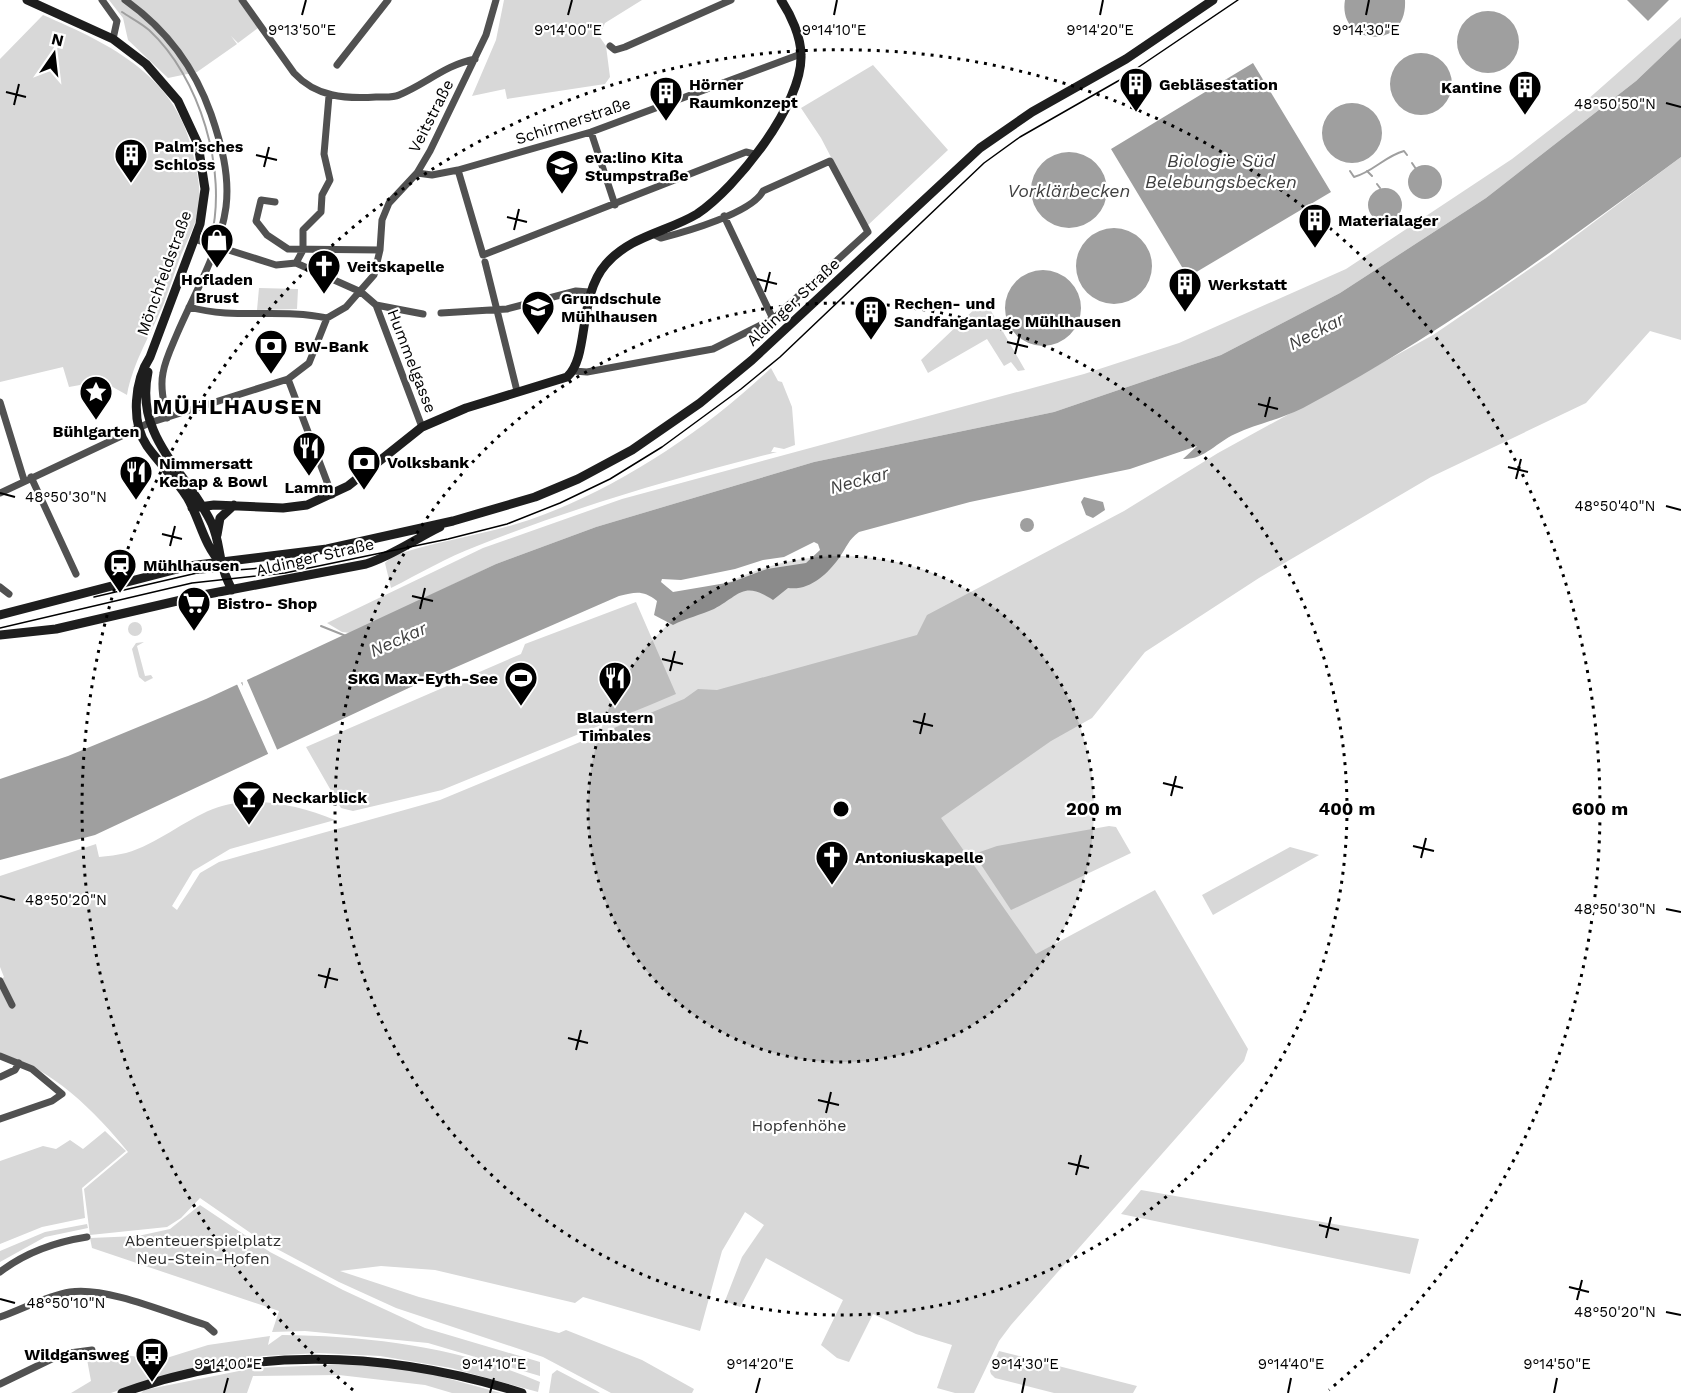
<svg xmlns="http://www.w3.org/2000/svg" width="1681" height="1393" font-family="'Work Sans',sans-serif">
<style>
.green{fill:#d8d8d8}
.water{fill:#9f9f9f;fill-rule:evenodd}
.pier{fill:#fff}
.lines{fill:none;stroke-linecap:round;stroke-linejoin:round}
.stream{stroke:#9f9f9f;stroke-width:2}
.street{stroke:#515151;stroke-width:7}
.secondary{stroke:#1e1e1e;stroke-width:9}
.tram{stroke:#000;stroke-width:1.5}
.ticks{fill:none;stroke:#000;stroke-width:2}
.ring{fill:none;stroke:#000;stroke-width:3;stroke-dasharray:3 6}
.labels{text-anchor:middle;dominant-baseline:central;stroke-width:4.5;stroke-linejoin:round;paint-order:stroke}
.poi-label{font-size:16px;font-weight:bold;fill:#000;stroke:#fff;text-anchor:start}
.street-label{font-size:16px;fill:#000;stroke:#fff}
.park-label{font-size:16px;fill:#2f2f2f;stroke:#fff}
.water-label{font-size:18px;font-style:italic;fill:#404040;stroke:#fff}
.district-label{font-size:22px;font-weight:bold;letter-spacing:1.5px;fill:#000;stroke:#fff}
.ticks-label{font-size:15px;text-anchor:middle;fill:#000;stroke:#fff;stroke-width:4.5;stroke-linejoin:round;paint-order:stroke}
.centre{fill:#000;stroke:#fff;stroke-width:3}
.ring-label{font-size:18px;text-anchor:middle;font-weight:bold;fill:#000;stroke:#fff;stroke-width:4.5;stroke-linejoin:round;paint-order:stroke}
</style>
<rect width="100%" height="100%" fill="#fff"/>
<path class="green" d="M109 0H238L258 28 238 43 231 36 237 44 197 72 168 78 128 40 123 18Z
M504 0H642L605 23 599 36 606 46 610 77 605 84 507 99 505 89 472 96 496 40Z
M43 15C112 45 178 76 194 158 197 173 201 189 199 204 198 221 188 239 181 255 175 271 170 287 164 303 151 334 133 362 127 395L102 381 69 387 63 367 0 382V59Z
M1681 17V38L1636 81 1486 198 1340 293 1221 355 1054 412 814 462 596 527 496 564 351 633 342 632 327 623 483 548 622 499 1084 374 1179 343 1346 269 1512 159 1578 108Z
M873 65 948 150 867 226 821 138 801 108Z
M1681 157V340L1650 331 1586 403 1431 477 1259 578 1145 652 1092 718 1051 741 941 818 1036 954 1155 890 1248 1049 1244 1061 1011 1325 999 1341 974 1393H955L937 1388 952 1345 916 1334 873 1314 849 1362 837 1358 821 1345 843 1300 766 1258 740 1307 725 1301 742 1257 764 1225 745 1212 722 1251 700 1331 583 1297 575 1303 435 1270 381 1266 340 1271 419 1297 559 1333 566 1330 642 1360 694 1389 692 1393H611L543 1357 396 1308 339 1282 262 1241 200 1198 181 1218 167 1227 90 1235 84 1189 128 1152C95 1111 51 1067 0 1054V980L4 977 0 967V876L96 844 99 857C108 856 118 855 126 853 157 844 183 821 213 809 252 794 297 805 335 820L230 849 193 871 172 906 177 910 200 873 219 862 440 800 684 699 698 689 717 690 917 635 927 615 1124 511 1218 453 1433 335 1550 255Z
M259 288 298 289 297 309 257 310Z
M982 302 987 304 1025 370 1018 371 1011 362 1004 366 987 339 928 373 921 360Z
M771 368 778 381 782 382 792 407 795 445 784 449 774 447 771 452H777C675 478 575 507 477 546 447 557 419 574 391 588L385 563 392 556C437 541 484 535 529 520 616 490 705 431 771 368Z
M636 602 676 694 650 705 442 790 353 811 341 808 306 747 521 654 525 644Z
M128 629a7 7 0 1 1 14 0a7 7 0 1 1-14 0Z
M144 642 137 646 145 676 151 675 153 678 145 682 139 677 132 649 136 643Z
M1109 826 1116 827 1131 853 1011 910 974 854 997 846Z
M1290 847 1319 855 1213 915 1202 895Z
M105 1131 126 1151 82 1188 85 1218 42 1227 0 1244V1161L43 1146 56 1149 70 1140 83 1149Z
M1141 1190 1419 1239 1410 1274 1121 1214Z
M200 1205 270 1252 343 1290 425 1328 540 1362V1376L428 1343 305 1331 272 1332 279 1311 92 1248 90 1238 138 1236 170 1229Z
M87 1224 88 1228 45 1237 0 1262V1251L45 1232Z
M282 1335C370 1336 459 1347 540 1382L538 1392 451 1368 380 1356 319 1353 263 1356 128 1387 111 1393H71L91 1381 86 1354H122L157 1361 208 1345 270 1336 268 1345Z
M999 1351 1137 1386 1133 1393H1054L995 1378 991 1374 990 1371Z
M378 1363 428 1373 501 1393H452L425 1385 339 1375 253 1376 247 1393H141L144 1390 254 1368Z
M557 1370 597 1391 600 1393H549L552 1374Z"/>
<path class="water" d="M1345 0H1405C1408 52 1337 46 1345 0Z
M1627 0H1669L1648 21Z
M1457 42a31 31 0 1 1 62 0a31 31 0 1 1-62 0Z
M1681 38V157C1559 247 1437 337 1303 408 1281 419 1257 424 1235 434 1217 442 1204 460 1183 459L1197 446 1130 469 970 502 859 532C848 540 847 547 839 558 827 575 809 591 788 588L773 600C743 580 739 596 714 609 701 615 686 618 673 625L654 615 657 601C643 590 636 592 619 596L413 686 95 835 0 860V779L68 756 206 699 496 564 596 527 814 462 1054 412 1221 355 1340 293 1486 198 1636 81ZM814 542 818 544 820 550 806 563 767 569 732 582 673 592 661 582 662 579 681 580 735 569 763 560 784 557Z
M1390 84a31 31 0 1 1 62 0a31 31 0 1 1-62 0Z
M1253 63 1331 192 1188 277 1111 149Z
M1322 133a30 30 0 1 1 60 0a30 30 0 1 1-60 0Z
M1031 190a38 38 0 1 1 76 0a38 38 0 1 1-76 0Z
M1408 182a17 17 0 1 1 34 0a17 17 0 1 1-34 0Z
M1368 205a17 17 0 1 1 34 0a17 17 0 1 1-34 0Z
M1076 266a38 38 0 1 1 76 0a38 38 0 1 1-76 0Z
M1005 308a38 38 0 1 1 76 0a38 38 0 1 1-76 0Z
M1084 497 1103 502 1105 510 1093 518 1086 515 1081 502Z
M1020 525a7 7 0 1 1 14 0a7 7 0 1 1-14 0Z"/>
<path class="pier" d="M246 678 279 754 270 758 236 682 240 681 243 686 242 680Z"/>
<g class="lines">
<path class="stream" d="M122 12C131 18 141 23 149 30 200 77 228 171 211 238
M1412 163 1416 169
M1350 171 1354 177C1373 172 1385 156 1404 151L1407 155
M1367 171 1372 176
M1377 184 1380 188
M321 626 346 636"/>
<path class="street" d="M102 0 117 21 113 39
M125 0C166 29 194 66 211 114 221 143 230 175 226 207 220 251 194 294 177 334 172 346 165 360 163 373 160 387 164 404 167 418
M242 0 294 73C316 97 345 99 376 97 383 97 393 98 399 95 426 84 445 65 475 59
M610 46 615 50 625 47 731 0
M337 65 388 0
M591 132 615 205
M458 170 483 255 746 152 754 154
M417 173 432 175 458 170 591 132 801 54
M275 202 261 200 256 221 267 235 288 249 380 250
M724 216 773 319
M194 239 276 265 296 263 361 292 376 305 423 314
M485 262 517 391
M296 263 303 250V230L321 212 322 195 330 180 324 154 329 96
M376 305 422 427
M189 307C235 320 280 308 327 318
M441 313 507 309 576 291 589 292
M574 371 587 372 713 349 773 319 868 232 830 161 763 191C752 213 685 232 661 238L653 234
M288 379 332 495
M0 402 24 480
M31 477 76 574
M0 493 149 423 288 379 309 363 327 318 346 307 374 275 380 250 382 220 389 203 417 173 430 151 486 35 496 0
M0 587 9 594
M0 981 12 1005
M0 1056 32 1069 62 1094 52 1101 0 1119
M0 1077 15 1070 19 1063
M0 1272C26 1252 55 1242 87 1237
M0 1317C23 1309 46 1296 70 1292 106 1286 170 1314 206 1325L214 1332
M0 1384 62 1354 92 1350"/>
<path class="secondary" d="M27 0 113 39 146 64 178 101 198 144 205 189 200 224 150 357C135 380 130 421 147 446 159 463 175 478 187 497 200 519 203 544 221 563
M148 372C134 438 187 471 212 524 219 541 218 549 222 564 224 573 228 582 232 590
M192 508 214 505 283 508 307 505 348 486 422 427 466 408 567 377C590 356 577 297 606 264 630 236 667 232 697 214 736 188 803 104 801 55 801 37 791 15 781 0
M217 535 220 518 234 505
M0 615 189 566 327 549 453 521 535 497 578 479 632 450 700 403 752 360 980 148 1032 112 1126 59 1213 0
M0 635 56 629 203 595 366 564C392 556 415 539 440 527
M122 1393C255 1345 389 1351 522 1393"/>
<path class="tram" d="M94 597 197 573 262 568
M0 628 192 583 285 573 448 539 507 524 560 503 610 479 662 447 741 389 780 357 984 163 1020 137 1118 81 1238 0"/>
</g>
<path class="ticks" d="M302 15 306 0M568 15 572 0M834 15 837 0M1100 15 1103 0M1366 15 1369 0M6 92 26 97M1666 103 1681 107M14 105 19 84M256 155 277 160M264 167 269 147M507 217 527 222M514 230 519 209M757 279 777 284M765 292 770 272M1007 342 1028 347M1015 354 1020 334M1258 404 1278 409M1265 417 1270 397M1508 467 1528 472M1516 479 1521 459M0 493 15 497M1666 506 1681 510M162 534 182 539M170 546 175 526M412 596 433 601M420 609 425 588M662 659 683 664M670 671 675 651M913 721 933 726M920 734 925 713M1163 783 1183 788M1171 796 1176 776M1413 846 1434 851M1421 858 1426 838M0 896 15 900M1666 909 1681 912M318 975 338 980M325 988 330 968M568 1038 588 1043M576 1050 581 1030M818 1100 839 1105M826 1113 831 1092M1068 1163 1089 1168M1076 1175 1081 1155M1319 1225 1339 1230M1326 1238 1331 1217M1569 1287 1589 1292M0 1299 15 1303M1577 1300 1582 1280M1666 1312 1681 1315M224 1393 228 1378M490 1393 494 1378M756 1393 760 1378M1022 1393 1025 1378M1288 1393 1291 1378M1554 1393 1557 1378"/>
<circle cx="841" cy="809" r="253" fill="#000" fill-opacity=".12"/>
<g class="ring">
<circle cx="841" cy="809" r="253"/>
<circle cx="841" cy="809" r="506"/>
<path d="M353 1390A759 759 0 1 1 1329 1390"/>
</g>
<defs>
<g id="building-pin" transform="scale(1.725)"><path d="M0 17L-7.5 6A9.5 9.5 0 1 1 7.5 6Z" fill="#000" stroke="#fff"/><path d="M-4-6H4V6H1V3H-1V6H-4ZM-2.5-4.3h1.7v1.8h-1.7ZM.8-4.3h1.7v1.8H.8ZM-2.5-1h1.7V.8h-1.7ZM.8-1h1.7V.8H.8Z" fill="#fff"/></g>
<g id="school-pin" transform="scale(1.725)"><path d="M0 17L-7.5 6A9.5 9.5 0 1 1 7.5 6Z" fill="#000" stroke="#fff"/><path d="M0-5L7-2L0 1L-7-2ZM-4 1L0 2.5L4 1V4Q0 6-4 4Z" fill="#fff"/></g>
<g id="shop-pin" transform="scale(1.725)"><path d="M0 17L-7.5 6A9.5 9.5 0 1 1 7.5 6Z" fill="#000" stroke="#fff"/><path d="M-5-2.5h2.3a2.7 3.5 0 0 1 5.4 0H5L5.5 6h-11ZM-1.5-2.5h3a1.5 2.3 0 0 0-3 0Z" fill="#fff"/></g>
<g id="church-pin" transform="scale(1.725)"><path d="M0 17L-7.5 6A9.5 9.5 0 1 1 7.5 6Z" fill="#000" stroke="#fff"/><path d="M-1.2-6h2.4v3.5h3.3v2.4h-3.3V6h-2.4V-.1h-3.3v-2.4h3.3Z" fill="#fff"/></g>
<g id="bank-pin" transform="scale(1.725)"><path d="M0 17L-7.5 6A9.5 9.5 0 1 1 7.5 6Z" fill="#000" stroke="#fff"/><path d="M-6-4H6V4H-6ZM0-2.3a2.3 2.3 0 1 0 0 4.6a2.3 2.3 0 1 0 0-4.6Z" fill="#fff"/></g>
<g id="sight-pin" transform="scale(1.725)"><path d="M0 17L-7.5 6A9.5 9.5 0 1 1 7.5 6Z" fill="#000" stroke="#fff"/><path d="M0-6L1.8-2.2L6-1.7L2.9 1.2L3.7 5.4L0 3.3L-3.7 5.4L-2.9 1.2L-6-1.7L-1.8-2.2Z" fill="#fff"/></g>
<g id="restaurant-pin" transform="scale(1.725)"><path d="M0 17L-7.5 6A9.5 9.5 0 1 1 7.5 6Z" fill="#000" stroke="#fff"/><path d="M-5-6h1v4h1v-4h1v4h1v-4h1v5L-1.5 .5V6h-2V.5L-5-1ZM5-6V6H3V1.5H1.5Q1.5-4 5-6Z" fill="#fff"/></g>
<g id="station-pin" transform="scale(1.725)"><path d="M0 17L-7.5 6A9.5 9.5 0 1 1 7.5 6Z" fill="#000" stroke="#fff"/><path d="M-3-6H3Q5-6 5-4V2Q5 4 3 4L4.5 6H3L1.5 4h-3L-3 6H-4.5L-3 4Q-5 4-5 2V-4Q-5-6-3-6ZM-3.5-4v3h7v-3ZM-3.5 1v1.5H-2V1ZM2 1v1.5H3.5V1Z" fill="#fff"/></g>
<g id="supermarket-pin" transform="scale(1.725)"><path d="M0 17L-7.5 6A9.5 9.5 0 1 1 7.5 6Z" fill="#000" stroke="#fff"/><path d="M-6-5.5h2.5l.6 2H6L4.5 2H-2.5L-4.4-4H-6ZM-1.5 3.2a1.3 1.3 0 1 0 .1 0ZM3 3.2a1.3 1.3 0 1 0 .1 0Z" fill="#fff"/></g>
<g id="stadium-pin" transform="scale(1.725)"><path d="M0 17L-7.5 6A9.5 9.5 0 1 1 7.5 6Z" fill="#000" stroke="#fff"/><path d="M0-5a6.5 5 0 1 0 0 10a6.5 5 0 1 0 0-10ZM-3.5-1.8h7v3.6h-7Z" fill="#fff"/></g>
<g id="bar-pin" transform="scale(1.725)"><path d="M0 17L-7.5 6A9.5 9.5 0 1 1 7.5 6Z" fill="#000" stroke="#fff"/><path d="M-6-5H6L.8 .8V4.5H3.5V6h-7V4.5H-.8V.8Z" fill="#fff"/></g>
<g id="bus-pin" transform="scale(1.725)"><path d="M0 17L-7.5 6A9.5 9.5 0 1 1 7.5 6Z" fill="#000" stroke="#fff"/><path d="M-5-6H5V4H4V6H2V4H-2V6H-4V4H-5ZM-3.5-4V0h7V-4ZM-3.5 1.2v1.5H-2V1.2ZM2 1.2v1.5H3.5V1.2Z" fill="#fff"/></g>
</defs>
<g fill-rule="evenodd">
<use href="#building-pin" x="1136" y="84"/>
<use href="#building-pin" x="1525" y="87"/>
<use href="#building-pin" x="666" y="93"/>
<use href="#building-pin" x="131" y="155"/>
<use href="#school-pin" x="562" y="166"/>
<use href="#building-pin" x="1315" y="220"/>
<use href="#shop-pin" x="217" y="240"/>
<use href="#church-pin" x="324" y="266"/>
<use href="#building-pin" x="1185" y="284"/>
<use href="#school-pin" x="538" y="307"/>
<use href="#building-pin" x="871" y="312"/>
<use href="#bank-pin" x="271" y="346"/>
<use href="#sight-pin" x="96" y="392"/>
<use href="#restaurant-pin" x="309" y="448"/>
<use href="#bank-pin" x="364" y="462"/>
<use href="#restaurant-pin" x="136" y="472"/>
<use href="#station-pin" x="120" y="565"/>
<use href="#supermarket-pin" x="194" y="603"/>
<use href="#stadium-pin" x="521" y="678"/>
<use href="#restaurant-pin" x="615" y="678"/>
<use href="#bar-pin" x="249" y="797"/>
<use href="#church-pin" x="832" y="857"/>
<use href="#bus-pin" x="152" y="1354"/>
</g>
<g class="labels">
<g class="poi-label">
<text x="689" y="84">Hörner<tspan x="689" dy="18">Raumkonzept</tspan></text>
<text x="1159" y="84">Gebläsestation</text>
<text x="1502" y="87" text-anchor="end">Kantine</text>
<text x="154" y="146">Palm'sches<tspan x="154" dy="18">Schloss</tspan></text>
<text x="585" y="157">eva:lino Kita<tspan x="585" dy="18">Stumpstraße</tspan></text>
<text x="1338" y="220">Materialager</text>
<text x="347" y="266">Veitskapelle</text>
<text x="217" y="279" text-anchor="middle">Hofladen<tspan x="217" dy="18">Brust</tspan></text>
<text x="1208" y="284">Werkstatt</text>
<text x="561" y="298">Grundschule<tspan x="561" dy="18">Mühlhausen</tspan></text>
<text x="894" y="303">Rechen- und<tspan x="894" dy="18">Sandfanganlage Mühlhausen</tspan></text>
<text x="294" y="346">BW-Bank</text>
<text x="96" y="431" text-anchor="middle">Bühlgarten</text>
<text x="387" y="462">Volksbank</text>
<text x="159" y="463">Nimmersatt<tspan x="159" dy="18">Kebap &amp; Bowl</tspan></text>
<text x="309" y="487" text-anchor="middle">Lamm</text>
<text x="143" y="565">Mühlhausen</text>
<text x="217" y="603">Bistro- Shop</text>
<text x="498" y="678" text-anchor="end">SKG Max-Eyth-See</text>
<text x="615" y="717" text-anchor="middle">Blaustern<tspan x="615" dy="18">Timbales</tspan></text>
<text x="272" y="797">Neckarblick</text>
<text x="855" y="857">Antoniuskapelle</text>
<text x="129" y="1354" text-anchor="end">Wildgansweg</text>
</g>
<g class="street-label">
<text transform="translate(431 116) rotate(-63)">Veitstraße</text>
<text transform="translate(573 121) rotate(-18)">Schirmerstraße</text>
<text transform="translate(164 273) rotate(-70)">Mönchfeldstraße</text>
<text transform="translate(793 302) rotate(-43)">Aldinger Straße</text>
<text transform="translate(412 361) rotate(69)">Hummelgasse</text>
<text transform="translate(315 557) rotate(-13)">Aldinger Straße</text>
</g>
<g class="park-label">
<text x="799" y="1125">Hopfenhöhe</text>
<text x="203" y="1240">Abenteuerspielplatz<tspan x="203" dy="18">Neu-Stein-Hofen</tspan></text>
</g>
<g class="water-label">
<text x="1221" y="160">Biologie Süd<tspan x="1221" dy="21">Belebungsbecken</tspan></text>
<text x="1069" y="190">Vorklärbecken</text>
<text transform="translate(1316 331) rotate(-27)">Neckar</text>
<text transform="translate(859 480) rotate(-15)">Neckar</text>
<text transform="translate(398 639) rotate(-24)">Neckar</text>
</g>
<g class="district-label">
<text x="238" y="406">MÜHLHAUSEN</text>
</g>
</g>
<g class="ticks-label">
<text x="568" y="35">9°14'00"E</text>
<text x="834" y="35">9°14'10"E</text>
<text x="302" y="35">9°13'50"E</text>
<text x="1100" y="35">9°14'20"E</text>
<text x="1366" y="35">9°14'30"E</text>
<text x="1615" y="109">48°50'50"N</text>
<text x="66" y="502">48°50'30"N</text>
<text x="1615" y="511">48°50'40"N</text>
<text x="66" y="905">48°50'20"N</text>
<text x="1615" y="914">48°50'30"N</text>
<text x="66" y="1308">48°50'10"N</text>
<text x="1615" y="1317">48°50'20"N</text>
<text x="228" y="1369">9°14'00"E</text>
<text x="494" y="1369">9°14'10"E</text>
<text x="760" y="1369">9°14'20"E</text>
<text x="1025" y="1369">9°14'30"E</text>
<text x="1291" y="1369">9°14'40"E</text>
<text x="1557" y="1369">9°14'50"E</text>
</g>
<circle cx="841" cy="809" r="9" class="centre"/>
<g class="ring-label">
<text x="1094" y="815">200 m</text>
<text x="1347" y="815">400 m</text>
<text x="1600" y="815">600 m</text>
</g>
<g transform="translate(54 54) rotate(14)" stroke="#ffffff" stroke-width="4.5" paint-order="stroke">
<path d="M0-4.5L10 22L0 15L-10 22Z" fill="#000000"/>
<text y="-9" font-size="16" font-weight="bold" text-anchor="middle" fill="#000000">N</text>
</g>
</svg>
